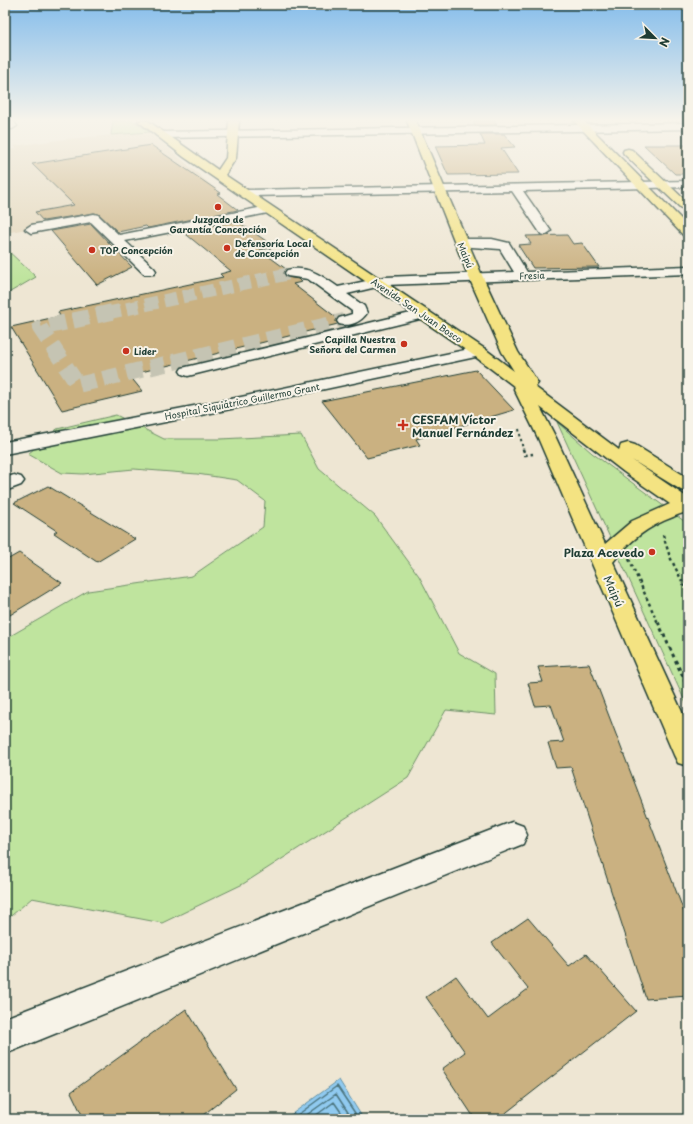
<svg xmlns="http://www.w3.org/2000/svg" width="693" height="1124" font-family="'Playpen Sans',sans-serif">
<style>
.built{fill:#e3d6ba}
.green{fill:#bfe49e;stroke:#6f9069}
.water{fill:#90caf0;stroke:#6392a5}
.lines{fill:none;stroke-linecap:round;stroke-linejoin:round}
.shore{stroke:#4c757f;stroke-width:1.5}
.building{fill:#cab181;stroke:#1f3d34}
.minor-tunnel-far1{stroke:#c5c4b3;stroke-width:13;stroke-dasharray:13 6;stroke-linecap:butt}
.minor-tunnel{stroke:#c5c4b3;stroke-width:16;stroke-dasharray:16 8;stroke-linecap:butt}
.minor-casing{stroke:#1f3d34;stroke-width:3}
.major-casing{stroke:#1f3d34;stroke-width:3}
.path-far2{stroke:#1f3d34;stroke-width:2;stroke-dasharray:2.5 2.5;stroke-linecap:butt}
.path-far1{stroke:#1f3d34;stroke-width:2.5;stroke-dasharray:3 3;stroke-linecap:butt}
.path{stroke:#1f3d34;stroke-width:3;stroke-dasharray:3.5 3.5;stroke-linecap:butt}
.minor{fill:#f7f3e8;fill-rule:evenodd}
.major{fill:#f4e382;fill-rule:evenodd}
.poi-dot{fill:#c8321e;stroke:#f7f3e8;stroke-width:1.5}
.labels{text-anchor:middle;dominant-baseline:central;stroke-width:4;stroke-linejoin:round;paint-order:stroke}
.far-poi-label{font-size:9px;font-weight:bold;fill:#1f3d34;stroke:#f7f3e8;text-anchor:start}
.far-street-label{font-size:9px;fill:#1f3d34;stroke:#f7f3e8}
.poi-label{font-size:11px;font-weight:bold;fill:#1f3d34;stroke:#f7f3e8;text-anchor:start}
.street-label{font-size:11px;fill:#1f3d34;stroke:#f7f3e8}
</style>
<rect width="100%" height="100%" fill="#eee6d3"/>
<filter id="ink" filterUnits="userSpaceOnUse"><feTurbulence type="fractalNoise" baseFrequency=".025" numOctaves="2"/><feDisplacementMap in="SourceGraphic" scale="8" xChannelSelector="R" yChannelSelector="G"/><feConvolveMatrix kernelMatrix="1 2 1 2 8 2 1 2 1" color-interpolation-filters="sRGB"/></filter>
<g filter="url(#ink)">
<path class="built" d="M150 132 220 193 5 233V150L17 149 14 146 66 139Z"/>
<path class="green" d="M113 121H134L150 132 111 135Z
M5 248 36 277 5 295Z
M116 415 164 439H220L301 435 319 469 375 516 419 576 459 653 495 674 496 715 446 710 408 778 243 884 162 923 32 898 5 921V639L88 591 192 576 263 527 265 501 237 480 197 474 134 469 83 474 62 473 28 454 57 429Z
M557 422 592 453 688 524V708Z"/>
<path class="water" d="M339 1080 361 1115 356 1119H285Z"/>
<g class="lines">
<path class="shore" d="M292 1119 337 1086 355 1113 354 1119
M301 1119 336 1094 349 1114V1119
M311 1119 334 1102 343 1115V1119"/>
</g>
<path class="building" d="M473 121H494L497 125H475Z
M480 134H504L515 147 501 148 518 174 448 175 435 146 485 145Z
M151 145 221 193 217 194 238 210 148 228 146 226 118 232 99 214 94 213 43 221 35 212 74 205 32 164Z
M644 145H688V174H675Z
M237 221 272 245 268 246 271 248 260 250 286 269 284 274 286 277 299 279 302 282 293 284 337 318 336 322 338 324 129 375 142 391 62 410 11 327 60 316 58 312 223 277 220 274 231 271 182 231Z
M91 224 132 267 97 285 51 231Z
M567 235 573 244 582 243 599 267 533 268 518 245 531 244 526 236Z
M476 370 514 410 416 439 420 445 367 458 322 401Z
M48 486 135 539 97 562 54 533 57 531 14 503Z
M19 553 62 583 5 618V561Z
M589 664 688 922V996L646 999 571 767 556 768 548 743 564 742 551 705 535 706 528 683 543 682 538 667Z
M528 918 569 966 586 954 636 1011 498 1119H475L442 1069 465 1052 426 997 456 976 488 1019 528 989 492 943Z
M186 1009 236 1089 198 1119H84L71 1092Z"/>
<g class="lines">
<path class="minor-tunnel-far1" d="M108 313 292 273"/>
<path class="minor-tunnel" d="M112 312 40 328 78 385 344 321"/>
<g class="minor-casing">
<path id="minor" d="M5 121H13L17 126 12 129 9 128Z
M688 123V129L161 138 156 135 161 132Z
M688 181V187L523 191 551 231 545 235 541 234 512 191 244 196 238 193 244 190Z
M269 206 273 208 275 210 273 212 125 241 154 268 156 271 154 274H144L91 222 31 233 25 229 31 225 94 214 98 215 119 235Z
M462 239H492L509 243 527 272 688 266V274L385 285 347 294 364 306 367 313C361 322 350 327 339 324L337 321 339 318 352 314V311L308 279 287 276 285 273 287 270C308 265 322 276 338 287L385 277 514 272 500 249 458 246 456 243Z
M423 310 428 311 430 314 428 317 188 376 182 374 180 371 182 368Z
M479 347 485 349 487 352 485 355 241 407 5 454V442L241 397Z
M14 475 21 477 24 481 21 485 5 491V478Z
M512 822 523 826 527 835 523 844 5 1054V1018Z"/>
</g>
<g class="major-casing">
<path id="major" d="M138 121H148L218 170 226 158 229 121H239L236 158 225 175 485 349 514 371 502 352 467 273 407 121H416L481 273 518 352 538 383 535 387 619 450 621 445 628 443 635 445 688 478V492L681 490 632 460 688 498V513C683 512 678 515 673 517 648 526 629 541 613 562L688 725V766L678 763 674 755 538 438 514 389 515 387 473 355 184 157ZM540 407 624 472 670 504 632 521 605 544 556 438Z
M574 121H584L688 226V237L684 236Z
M628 149 632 150 688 203V212L684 211 624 154 623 152 624 150Z"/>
</g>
<path class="path-far2" d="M519 429 523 450"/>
<path class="path-far1" d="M523 449 525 455 533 454
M663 535 670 557 684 585 688 588
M629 559 658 623"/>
<path class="path" d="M658 622 688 688"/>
<use href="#minor" class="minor"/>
<use href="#major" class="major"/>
</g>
</g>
<linearGradient id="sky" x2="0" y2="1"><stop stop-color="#85bdeb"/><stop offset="0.43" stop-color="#f7f4eb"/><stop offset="1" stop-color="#f7f4eb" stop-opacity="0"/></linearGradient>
<rect width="693" height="279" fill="url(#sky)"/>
<g class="poi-dot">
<circle cx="218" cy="207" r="4"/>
<circle cx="227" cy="248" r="4"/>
<circle cx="92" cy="250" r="4"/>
<circle cx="404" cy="344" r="4"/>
<circle cx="126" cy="351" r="4"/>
<path d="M401 419h4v4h4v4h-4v4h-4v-4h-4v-4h4z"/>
<circle cx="652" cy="552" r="4"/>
</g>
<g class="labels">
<g class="far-poi-label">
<text x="218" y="219" text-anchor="middle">Juzgado de<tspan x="218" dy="10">Garantía Concepción</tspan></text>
<text x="235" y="243">Defensoría Local<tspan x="235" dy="10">de Concepción</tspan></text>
<text x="100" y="250">TOP Concepción</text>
<text x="396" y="339" text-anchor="end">Capilla Nuestra<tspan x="396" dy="10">Señora del Carmen</tspan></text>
<text x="134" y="351">Lider</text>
</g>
<g class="far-street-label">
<text transform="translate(466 255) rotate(67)">Maipú</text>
<text transform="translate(532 275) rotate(-2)">Fresia</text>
<text transform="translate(417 310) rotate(34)">Avenida San Juan Bosco</text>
<text transform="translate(242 401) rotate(-11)">Hospital Siquiátrico Guillermo Grant</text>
</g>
<g class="poi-label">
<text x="412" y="419">CESFAM Víctor<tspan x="412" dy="13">Manuel Fernández</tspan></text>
<text x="644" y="552" text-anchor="end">Plaza Acevedo</text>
</g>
<g class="street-label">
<text transform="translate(614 591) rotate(66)">Maipú</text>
</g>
</g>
<rect width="693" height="1124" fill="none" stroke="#f7f3e8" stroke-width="20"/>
<rect x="10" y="10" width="673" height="1104" fill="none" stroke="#1f3d34" stroke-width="1.5" filter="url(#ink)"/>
<g transform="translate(655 38) rotate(114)" stroke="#f7f3e8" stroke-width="3" paint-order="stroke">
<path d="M0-3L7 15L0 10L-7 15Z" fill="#1f3d34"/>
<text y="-6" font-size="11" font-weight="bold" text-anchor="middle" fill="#1f3d34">N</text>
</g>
</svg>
